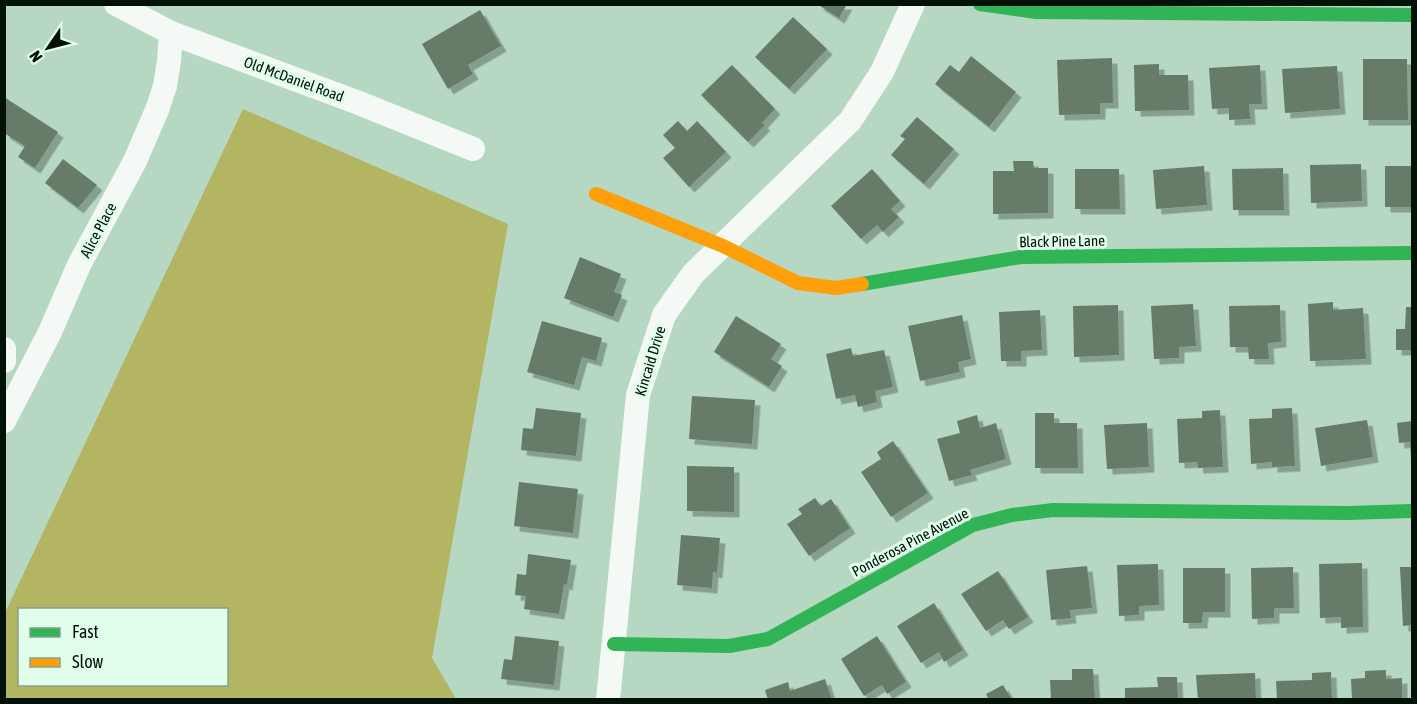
<svg xmlns="http://www.w3.org/2000/svg" width="1417" height="704" font-family="'Asap Condensed',sans-serif">
<style>
.forest{fill:#b4b562;fill-rule:evenodd}
.building{fill:#667b68;filter:url(#shadow)}
.lines{fill:none;stroke-linecap:round;stroke-linejoin:round}
.street{stroke:#f4f9f6;stroke-width:24}
.fast{stroke:#30b455;stroke-width:14}
.slow{stroke:#ff9f0a;stroke-width:14}
.labels{text-anchor:middle;dominant-baseline:central;stroke-width:6;stroke-linejoin:round;paint-order:stroke}
.street-label{font-size:15px;fill:#001206;stroke:#e0feea}
</style>
<defs>
<filter id="shadow"><feDropShadow dx="5.5" dy="5.5" stdDeviation="0" flood-color="#0004"/></filter>
</defs>
<rect width="100%" height="100%" fill="#b6d7c2"/>
<path class="forest" d="M243 109 508 224 432 658 456 699H5V613ZM20 610H226V684H20Z"/>
<path class="building" d="M817 4H847L839 18Z
M480 10 501 46 468 65 473 74 448 89 422 44Z
M793 17 827 49 789 89 755 57Z
M971 56 1016 92 989 127 935 84 950 65 959 72Z
M1112 58 1113 103H1100V114L1059 115 1057 60Z
M1363 59H1407L1408 120H1363Z
M1159 64V75H1188L1189 110 1135 111 1134 65Z
M732 65 775 109 762 123 765 125 748 142 701 95Z
M1260 65 1262 104H1249L1250 119 1229 120V108L1212 109 1209 68Z
M1337 66 1340 109 1285 113 1282 69Z
M4 97 58 132 35 168 18 157 25 146 4 133Z
M917 117 954 149 924 184 891 155 905 139 900 136Z
M678 121 687 131 697 121 726 152 689 187 663 158 675 148 663 135Z
M63 159 97 185 78 208 45 183Z
M1013 161H1033L1034 168H1048V213L993 214V171H1014Z
M1361 164 1362 201 1311 203 1310 165Z
M1204 166 1207 205 1156 209 1153 170Z
M1385 166H1412V207H1385Z
M1283 168 1284 210H1233L1232 169Z
M872 169 900 201 891 209 899 217 883 232 877 225 861 239 831 206Z
M1075 169H1119L1120 209H1075Z
M580 257 621 274 614 292 622 295 613 317 564 298Z
M1333 302V310L1363 308 1366 359 1310 361 1308 304Z
M1193 304 1196 346 1179 347V358L1154 359 1151 306Z
M1118 305 1119 355 1074 357 1073 306Z
M1280 305 1281 342 1268 343 1269 359H1249L1248 347H1230L1229 306Z
M1406 307H1412V350H1396V329H1405Z
M1040 310 1042 350 1021 351V361H1001L999 312Z
M962 315 971 359 958 362 960 372 920 381 908 326Z
M736 316 781 344 771 359 782 366 769 387 714 352Z
M542 321 602 338 596 361 582 357 574 385 527 372Z
M851 348 853 356 884 350 893 387 875 391 877 402 858 407 855 395 836 399 826 354Z
M692 396 755 400 752 444 689 439Z
M536 408 581 413 576 456 521 450 523 428 533 429Z
M1292 408 1295 466 1272 467V462L1251 464 1249 419 1272 418V409Z
M1220 410 1223 467 1198 468 1197 462 1179 463 1177 419 1202 418V411Z
M1035 413H1054V423H1077L1078 468H1035Z
M977 415 980 428 996 423 1006 459 970 470 972 475 949 481 937 439 960 433 957 421Z
M1367 420 1373 457 1321 466 1315 428Z
M1412 421V458H1411L1410 442 1399 443 1397 423Z
M1147 423 1149 467 1107 469 1104 425Z
M893 441 928 493 891 517 861 472 881 459 877 452Z
M687 466 734 467V512L687 511Z
M519 482 578 489 573 533 514 526Z
M815 498 821 506 831 499 850 528 809 556 787 524 802 514 798 509Z
M681 535 720 538 717 573 713 572 712 588 677 585Z
M528 554 571 560 567 585 564 584 559 614 524 609 526 596 515 595 517 574 526 575Z
M1362 563 1363 627 1341 628V617L1320 618 1319 564Z
M1158 564 1159 605 1139 606V615L1119 616 1117 565Z
M1087 566 1092 608 1070 610 1071 618 1051 620 1046 570Z
M1293 567 1294 608H1274V618L1252 619 1251 568Z
M1400 567H1412V625L1403 626Z
M1183 568H1225V612H1203L1202 623H1183Z
M998 571 1028 617 1009 629 1003 620 986 631 961 594Z
M934 603 963 650 944 662 939 652 921 663 897 626Z
M515 636 559 641 554 685 501 679 504 659 512 660Z
M877 636 906 682 887 694 882 685 864 696 841 659Z
M1072 669H1093L1095 700H1051L1050 680H1072Z
M1386 670V679L1402 678V700H1352L1351 679 1365 678V671Z
M1331 672 1332 700H1277L1276 681 1312 680V673Z
M1255 673 1256 700H1198L1196 675Z
M1157 677H1177L1178 700H1125V688L1158 687Z
M825 679 832 700H768L765 690 788 682 790 691Z
M1003 685 1012 700H989L986 694Z"/>
<g class="lines">
<path class="street" d="M116 4 171 33 359 103 473 149
M4 349V361
M4 421 50 332 79 265 135 161 157 110 165 86 169 61 171 33
M608 700 638 395 664 315 693 274 850 121 882 72 913 4"/>
<path class="fast" d="M980 4 1036 12 1412 15
M862 284 1021 257 1412 253
M614 644 729 646 768 639 973 525 1012 515 1053 510 1348 513 1412 511"/>
<path class="slow" d="M596 194 723 246 798 283 836 288 862 284"/>
</g>
<g class="labels">
<g class="street-label">
<text transform="translate(294 79) rotate(20)">Old McDaniel Road</text>
<text transform="translate(98 230) rotate(-62)">Alice Place</text>
<text transform="translate(1062 241) rotate(-1)">Black Pine Lane</text>
<text transform="translate(650 361) rotate(-73)">Kincaid Drive</text>
<text transform="translate(910 542) rotate(-28)">Ponderosa Pine Avenue</text>
</g>
</g>
<rect width="1417" height="704" fill="none" stroke="#001206" stroke-width="12"/>
<rect x="18" y="608" width="210" height="78" fill="#e0feea" stroke="#86a08f" stroke-width="1.5"/>
<rect x="30" y="628" width="30" height="9" fill="#30b455" stroke="#86a08f" stroke-width="1.5"/>
<text x="72" y="638" font-size="18" fill="#001206">Fast</text>
<rect x="30" y="658" width="30" height="9" fill="#ff9f0a" stroke="#86a08f" stroke-width="1.5"/>
<text x="72" y="668" font-size="18" fill="#001206">Slow</text>
<g transform="translate(48 48) rotate(235)" stroke="#e0feea" stroke-width="4.5" paint-order="stroke">
<path d="M0-4.5L10 22L0 15L-10 22Z" fill="#001206"/>
<text y="-9" font-size="16" font-weight="bold" text-anchor="middle" fill="#001206">N</text>
</g>
</svg>
